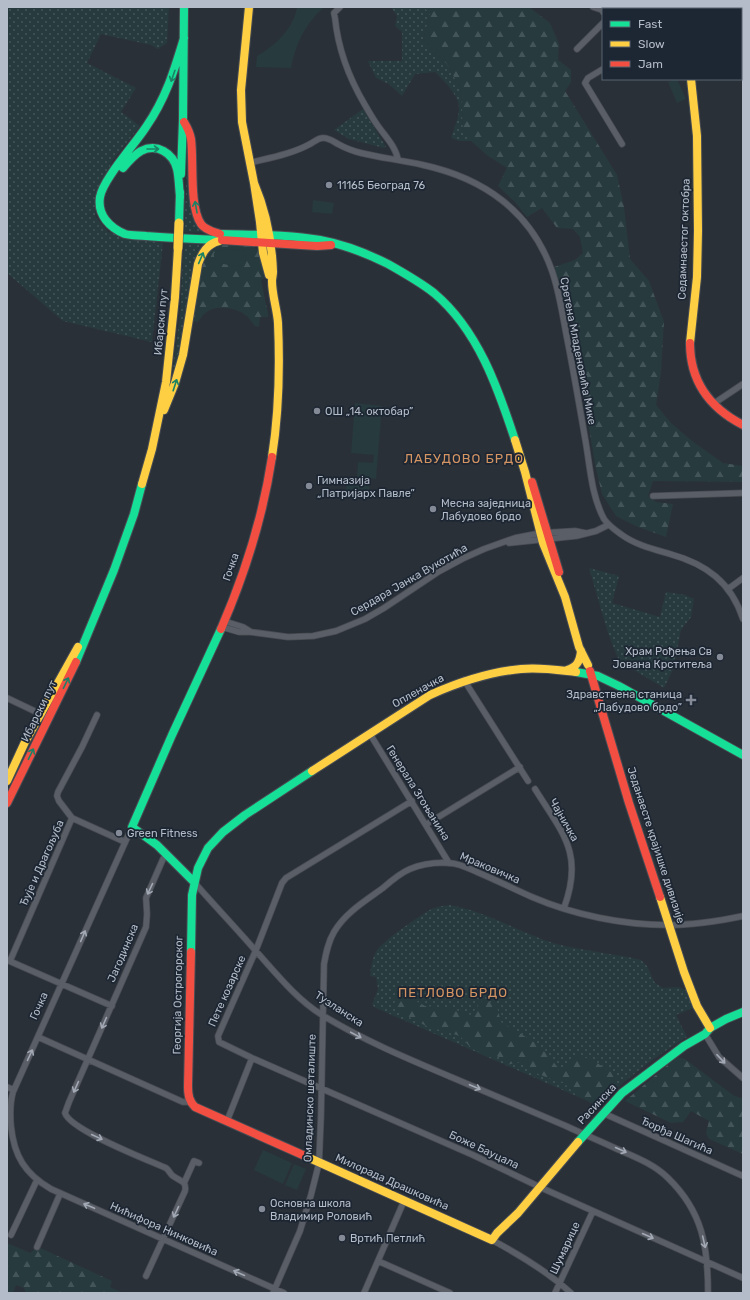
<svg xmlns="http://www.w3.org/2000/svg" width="750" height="1300" font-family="Rubik,sans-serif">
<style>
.grass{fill:url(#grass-dots)}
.forest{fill:url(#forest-firs)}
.park{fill:#273a3e}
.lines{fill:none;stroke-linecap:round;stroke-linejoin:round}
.street-casing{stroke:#484c53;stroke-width:7}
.fast-casing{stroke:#484c53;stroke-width:10}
.slow-casing{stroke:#484c53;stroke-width:10}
.jam-casing{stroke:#484c53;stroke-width:10}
.street{stroke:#5a5e66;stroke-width:5.5}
.fast{stroke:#16e098;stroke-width:8}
.slow{stroke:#ffcf43;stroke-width:8}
.jam{stroke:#f24e42;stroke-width:8}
.slow-bridge-casing{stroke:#484c55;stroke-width:10;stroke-linecap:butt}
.slow-bridge{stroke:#ffcf43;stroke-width:9}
.oneway{stroke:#1a8366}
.oneway2{stroke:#a2a9b5}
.poi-dot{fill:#848b96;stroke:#1d2633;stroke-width:1.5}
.labels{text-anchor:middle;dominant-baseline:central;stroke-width:3.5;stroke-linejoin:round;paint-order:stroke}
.poi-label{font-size:11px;fill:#b4bcc9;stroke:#1d2633;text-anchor:start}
.street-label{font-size:11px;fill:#b4bcc9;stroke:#1d2633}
.quarter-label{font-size:13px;letter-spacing:1px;fill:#d59563;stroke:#1d2633}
</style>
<defs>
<pattern id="grass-dots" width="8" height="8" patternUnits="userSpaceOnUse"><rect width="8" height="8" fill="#273a3e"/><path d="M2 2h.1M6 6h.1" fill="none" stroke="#445559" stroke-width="1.8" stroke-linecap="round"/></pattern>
<pattern id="forest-firs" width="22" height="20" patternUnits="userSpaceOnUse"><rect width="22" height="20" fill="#273a3e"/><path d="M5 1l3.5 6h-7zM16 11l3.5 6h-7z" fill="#445559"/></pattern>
</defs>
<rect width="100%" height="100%" fill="#2a3038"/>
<path class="grass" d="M7 7H169L167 43 158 49 151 45 101 34 87 63 136 88 121 112 140 126 113 160 99 189 95 216 108 232 163 243 152 342 63 321 7 273Z
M391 7H424L430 14 423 40 446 63 461 89 463 130 472 141H459L451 138C453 130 460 115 459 108 459 95 443 80 435 72L415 74 402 96 389 84 376 78 368 61H402V32L395 26 397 16Z
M363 109 386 147 384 148 349 139 334 130Z
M188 147 193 199 210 233 184 232Z
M184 238 214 241 183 342 170 391 180 314Z
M589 568 619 576 612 603 660 617 666 592 685 595 694 599 691 617 681 630 673 669 664 688 619 661 608 633Z
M449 905C486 911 518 932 553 943 582 951 612 953 641 960L647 966 655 983 663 988 678 987 691 992 695 1007 676 1015 687 1037C653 1058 626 1078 599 1106L376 1008 372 1005 378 989 376 977 370 976C371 968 372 959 376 952 382 941 417 918 428 911 434 907 442 906 449 905Z"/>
<path class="forest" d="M424 7H529L550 23 559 44 558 60 571 70V82L565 91 617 175 624 207 630 259 649 281 664 322 661 372 656 405 671 423 692 441 723 463 743 466V482L653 481 648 496 656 502 673 504 666 537 638 527 616 516 602 494 595 464 569 307H564L554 267 575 260 583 253 580 237 573 229 557 228 542 208 527 217 515 202 498 186 507 168 488 156 470 140 463 130 461 89 446 63 423 40 430 14Z
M217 243 252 246C263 250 263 268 265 278L261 280 268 314V317H260L259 327 255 326C252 323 250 319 247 316 236 307 215 304 204 314 202 316 200 319 198 322L190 321 201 261Z
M398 991 425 1006 450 1008 471 1015 484 998 497 1007 501 1022 539 1045 560 1070 579 1055 597 1063 620 1078 594 1104 575 1094 563 1082 551 1079 531 1071 523 1061 507 1065 496 1055H484L471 1048 460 1036 426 1026 393 1008Z
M677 1057 685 1059 733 1095 743 1099V1154L709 1139 706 1133 709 1121 691 1111 683 1122 671 1123 625 1101Z
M7 1243 30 1253 38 1247 112 1281 110 1287 123 1293H26L24 1288 16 1285 13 1293H7Z"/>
<path class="park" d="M297 7H322L323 8C305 24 295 45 291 68L256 67 257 56C275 46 294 28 297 7Z
M675 79H677L686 99 677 103 668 82Z
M313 200 334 203 332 214 312 212Z
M226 249 246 251 245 266C236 265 212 267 214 253L221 250Z
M355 403 382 406 376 479 357 477 358 462 373 463 374 455 351 453Z
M347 478 370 480 369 493 346 491Z
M263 1150 292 1163 283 1184 254 1170Z
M294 1164 306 1169 297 1190 285 1185Z"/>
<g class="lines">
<g class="street-casing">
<path id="street" d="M340 7 334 13 335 18C338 48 349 78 365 105 369 112 373 119 378 126 385 136 396 147 398 160
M593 7 602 10 603 12
M646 9 647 7
M577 49 603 23
M603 69 588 78 585 83 622 144
M741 75 743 76
M249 163C269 158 292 154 310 144 314 142 319 137 324 138 329 138 334 142 338 144 345 148 353 151 361 153 381 158 402 160 423 165 483 178 531 211 552 271 559 291 562 312 566 333 573 368 579 403 585 438 590 465 591 495 604 519 609 526 615 530 622 535 636 545 653 549 670 554 706 564 731 582 743 619
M713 404 743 384
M653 496 743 493
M509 543 576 536 596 531 608 525
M728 589 743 578
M224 621 243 627 251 632
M222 627 239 632H251L288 637 313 636 336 631 365 619 384 608 438 572 464 558 484 549 515 538 541 533 575 531 585 533
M464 680 528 781
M7 698 49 718
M97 715 82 747 58 792 57 796 59 801 72 818 125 842
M370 734 449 863
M535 789C563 834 584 853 564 908
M412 801 286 878 282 883 256 950 218 1036 219 1042 252 1058 473 1155 544 1189 743 1278
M427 824 520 767
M132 827 13 1092C10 1103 10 1115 11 1126 14 1156 25 1174 51 1189L284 1293
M194 882C214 905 235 927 255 950 276 973 295 998 322 1015 363 1040 406 1058 451 1077 489 1093 528 1110 566 1126 583 1134 600 1141 617 1149 635 1157 654 1164 668 1178 703 1212 708 1247 708 1293
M7 960 112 1006
M10 961 72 818
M705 1034 719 1057 743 1078
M38 1037 174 1098 183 1102H190
M7 1087 14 1090
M603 1113 743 1176
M227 1121 252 1058
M184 1183 194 1161 199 1163
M11 1235 37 1180
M492 1240C520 1255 547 1271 571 1293
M37 1247 60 1194
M378 1261 450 1293
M146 1276 185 1191C187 1181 180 1181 173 1176 170 1174 169 1170 166 1168 148 1160 70 1130 65 1113L69 1102 146 927 147 914 146 898 163 859 167 854
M273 1293 300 1231 311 1195 319 1163 321 1115 324 964C326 953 328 942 334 932 345 913 365 901 383 888 391 881 400 873 410 869 422 864 435 862 449 863 458 863 468 868 477 872 496 880 514 889 532 897 574 915 623 925 668 925 693 925 719 921 743 916
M364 1293 404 1201
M555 1293 593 1211"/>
</g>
<g class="fast-casing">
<path id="fast" d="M184 38C174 71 166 98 146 127 135 144 103 179 100 197 97 215 110 228 125 234 132 236 140 235 146 236 171 238 197 239 222 240
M123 168C128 162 134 155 141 151 157 143 173 153 177 169 179 178 179 188 180 197
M181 174 183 120 184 7
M179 223 180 192
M220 234C253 235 287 234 320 240 342 244 368 254 388 264 404 273 420 282 434 293 478 330 498 388 515 440
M76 662 114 570 134 514 142 484
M576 672 598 676 619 686 743 755
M194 882 157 845 132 827 172 735 221 629
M191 952 192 895 198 868 208 848 223 832 245 815 312 771
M578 1142 622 1093 684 1046 705 1034 710 1028 726 1019 743 1012"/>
</g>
<g class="slow-casing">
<path id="slow" d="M249 7 241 90 242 122 254 183 260 222 263 253 269 275
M631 7 635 9
M687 7V9
M254 183C266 211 272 242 273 272 273 275 272 278 272 281 272 295 277 309 278 323 280 368 279 412 272 457
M690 343 697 277 698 231 697 136 691 79
M164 410 175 383 183 355 198 264C202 253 207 244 219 241
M515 440 525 472 543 543 565 597 579 647 588 665
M142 484 152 449 166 382 175 297 178 248
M567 670C577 667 580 661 581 651
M312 771 430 695C459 682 489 672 521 669 540 667 558 670 576 672
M7 781 25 742 78 647
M660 897 684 972 697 1006 710 1028
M305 1156 492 1240 497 1233 518 1213 578 1142"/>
</g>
<g class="jam-casing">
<path id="jam" d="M184 122C187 127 190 133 191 139 194 160 189 207 201 224 205 230 214 232 220 234
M222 240 317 246 331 245
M690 343C690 381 710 408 743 425
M532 482 559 572
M221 629C245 574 263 516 272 457
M590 671 629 803 660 897
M7 803 76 662
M191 952 188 1086C188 1095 189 1101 195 1107L305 1156"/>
</g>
<use href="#street" class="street"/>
<use href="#fast" class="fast"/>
<use href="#slow" class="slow"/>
<use href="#jam" class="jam"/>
<g class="slow-bridge-casing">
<path id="slow-bridge" d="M178 248 179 223"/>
</g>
<use href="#slow-bridge" class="slow-bridge"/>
</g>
<defs><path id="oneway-shaft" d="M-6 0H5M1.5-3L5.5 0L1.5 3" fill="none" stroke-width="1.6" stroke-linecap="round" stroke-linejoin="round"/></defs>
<g class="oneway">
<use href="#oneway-shaft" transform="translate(173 76) rotate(109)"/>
<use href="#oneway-shaft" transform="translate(153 149)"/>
<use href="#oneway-shaft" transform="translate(196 207) rotate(-100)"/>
<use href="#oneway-shaft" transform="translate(201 258) rotate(-67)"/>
<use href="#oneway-shaft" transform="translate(175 385) rotate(-72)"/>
<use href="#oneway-shaft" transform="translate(66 683) rotate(-64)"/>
<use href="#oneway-shaft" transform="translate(31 754) rotate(-64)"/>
</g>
<g class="oneway2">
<use href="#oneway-shaft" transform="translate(150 889) rotate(115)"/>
<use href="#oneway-shaft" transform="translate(83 936) rotate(-67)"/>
<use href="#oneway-shaft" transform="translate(104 1023) rotate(114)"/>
<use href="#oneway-shaft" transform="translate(356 1035) rotate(28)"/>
<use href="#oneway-shaft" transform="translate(30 1055) rotate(-65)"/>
<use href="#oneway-shaft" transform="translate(721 1059) rotate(47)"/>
<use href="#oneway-shaft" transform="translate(76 1087) rotate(114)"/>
<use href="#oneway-shaft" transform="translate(475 1087) rotate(23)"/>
<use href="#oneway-shaft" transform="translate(97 1137) rotate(25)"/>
<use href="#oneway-shaft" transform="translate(621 1150) rotate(24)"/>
<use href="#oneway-shaft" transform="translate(89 1206) rotate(-157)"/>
<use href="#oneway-shaft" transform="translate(176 1212) rotate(115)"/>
<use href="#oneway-shaft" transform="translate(648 1236) rotate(24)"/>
<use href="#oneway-shaft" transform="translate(704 1242) rotate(77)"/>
<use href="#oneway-shaft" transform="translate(239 1273) rotate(-156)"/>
</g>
<g class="poi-dot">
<circle cx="329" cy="185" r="4"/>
<circle cx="317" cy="411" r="4"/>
<circle cx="309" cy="486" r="4"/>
<circle cx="433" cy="509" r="4"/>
<circle cx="720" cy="657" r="4"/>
<path d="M689 694h4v4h4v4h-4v4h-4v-4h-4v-4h4z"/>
<circle cx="119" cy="833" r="4"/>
<circle cx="262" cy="1209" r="4"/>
<circle cx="342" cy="1238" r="4"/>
</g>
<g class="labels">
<g class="poi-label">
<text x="337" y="185">11165 Београд 76</text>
<text x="325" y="411">ОШ „14. октобар”</text>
<text x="317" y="480">Гимназија<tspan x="317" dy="13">„Патријарх Павле”</tspan></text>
<text x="441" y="503">Месна заједница<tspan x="441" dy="13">Лабудово брдо</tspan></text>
<text x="712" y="651" text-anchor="end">Храм Рођења Св<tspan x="712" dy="13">Јована Крститеља</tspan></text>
<text x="682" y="694" text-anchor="end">Здравствена станица<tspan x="682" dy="13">„Лабудово брдо”</tspan></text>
<text x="127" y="833">Green Fitness</text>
<text x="270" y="1203">Основна школа<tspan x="270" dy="13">Владимир Роловић</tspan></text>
<text x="350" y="1238">Вртић Петлић</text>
</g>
<g class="street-label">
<text transform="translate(684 239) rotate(-88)">Седамнаестог октобра</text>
<text transform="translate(161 322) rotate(-85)">Ибарски пут</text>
<text transform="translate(578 351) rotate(79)">Сретена Младеновића Мике</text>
<text transform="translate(231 567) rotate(-71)">Гочка</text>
<text transform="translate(409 580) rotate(-30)">Сердара Јанка Вукотића</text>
<text transform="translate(418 691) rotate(-29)">Опленачка</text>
<text transform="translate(39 711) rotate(-64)">Ибарски пут</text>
<text transform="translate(418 793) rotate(58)">Генерала Згоњанина</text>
<text transform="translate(564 820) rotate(60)">Чајничка</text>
<text transform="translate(656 845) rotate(72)">Једанаесте крајишке дивизије</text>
<text transform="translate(42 863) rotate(-66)">Ђује и Драгољуба</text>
<text transform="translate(490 868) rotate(23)">Мраковичка</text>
<text transform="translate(123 953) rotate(-67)">Јагодинска</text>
<text transform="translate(227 991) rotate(-66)">Пете козарске</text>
<text transform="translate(178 995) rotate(-89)">Георгија Острогорског</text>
<text transform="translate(39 1006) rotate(-66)">Гочка</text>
<text transform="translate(339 1009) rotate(33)">Тузланска</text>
<text transform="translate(310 1098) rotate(-88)">Омладинско шеталиште</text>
<text transform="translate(597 1104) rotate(-47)">Расинска</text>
<text transform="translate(677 1136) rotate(24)">Ђорђа Шагића</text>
<text transform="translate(484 1150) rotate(25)">Боже Бауцала</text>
<text transform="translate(392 1182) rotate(24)">Милорада Драшковића</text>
<text transform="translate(164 1229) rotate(24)">Нићифора Нинковића</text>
<text transform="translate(565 1248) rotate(-65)">Шумарице</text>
</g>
<g class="quarter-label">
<text x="464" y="458">ЛАБУДОВО БРДО</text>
<text x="453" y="992">ПЕТЛОВО БРДО</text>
</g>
</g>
<rect width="750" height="1300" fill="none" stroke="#b4bcc9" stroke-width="16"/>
<rect x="602" y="8" width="140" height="72" fill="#1d2633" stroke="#59626f"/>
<rect x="610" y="21" width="20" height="6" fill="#16e098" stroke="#59626f"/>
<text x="638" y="28" font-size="12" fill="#b4bcc9">Fast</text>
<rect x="610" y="41" width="20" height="6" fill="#ffcf43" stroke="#59626f"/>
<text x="638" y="48" font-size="12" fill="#b4bcc9">Slow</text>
<rect x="610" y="61" width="20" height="6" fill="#f24e42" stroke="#59626f"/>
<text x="638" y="68" font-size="12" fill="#b4bcc9">Jam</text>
</svg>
